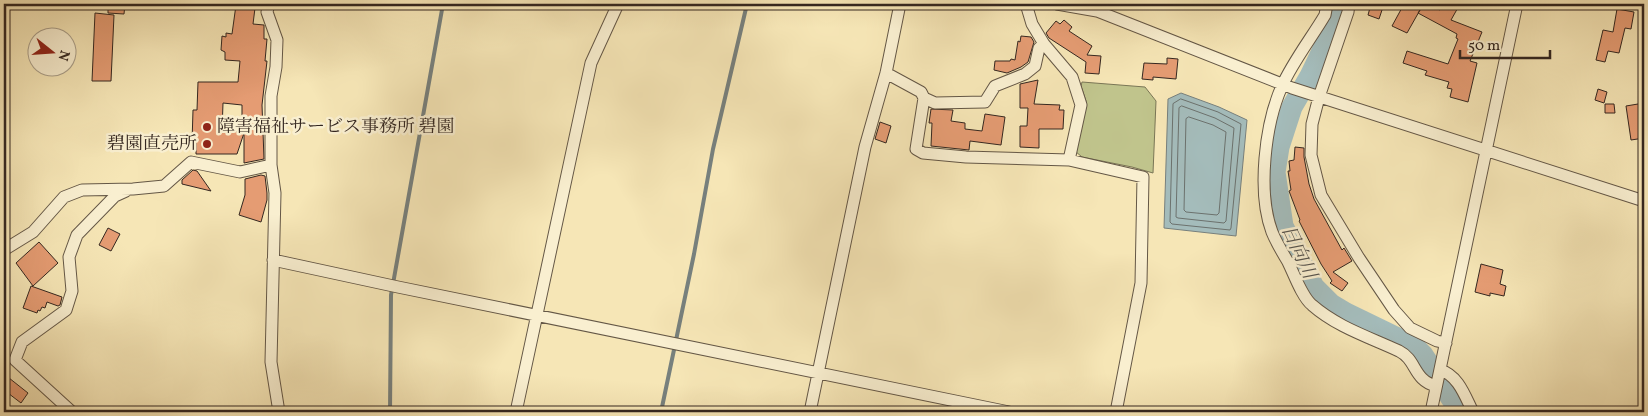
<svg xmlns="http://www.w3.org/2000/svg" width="1648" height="416" font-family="Vollkorn,'Noto Serif JP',serif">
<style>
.green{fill:#c0c48c;stroke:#7a7656}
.water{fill:#a4bcbb;stroke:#77807d}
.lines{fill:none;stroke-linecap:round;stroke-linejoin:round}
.shore{stroke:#6c726e;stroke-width:1}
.stream{stroke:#77807d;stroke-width:4}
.river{stroke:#a4bcbb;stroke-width:21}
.building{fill:#e59c73;stroke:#342720;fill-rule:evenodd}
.minor-casing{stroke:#645746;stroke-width:13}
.minor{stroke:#f9efd0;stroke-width:11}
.poi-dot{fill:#8f2418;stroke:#f9efd0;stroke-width:2}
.labels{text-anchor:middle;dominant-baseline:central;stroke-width:5;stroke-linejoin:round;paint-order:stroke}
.poi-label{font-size:18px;fill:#342720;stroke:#f9efd0;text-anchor:start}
.water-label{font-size:19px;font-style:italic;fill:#56544e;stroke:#f9efd0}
</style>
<rect width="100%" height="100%" fill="#f6e6b6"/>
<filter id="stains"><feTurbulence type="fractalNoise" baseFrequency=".004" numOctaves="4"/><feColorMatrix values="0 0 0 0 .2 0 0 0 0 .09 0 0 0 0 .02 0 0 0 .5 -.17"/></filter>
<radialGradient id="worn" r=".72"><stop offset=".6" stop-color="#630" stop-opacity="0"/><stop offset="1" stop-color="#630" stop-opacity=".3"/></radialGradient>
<path class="green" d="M1082 82 1145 87 1156 101 1153 173 1132 167 1082 157 1075 151 1086 101 1081 86Z"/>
<path class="water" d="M1181 93 1219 107 1247 120 1236 236 1164 228 1168 99Z"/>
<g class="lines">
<path class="shore" d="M1181 99 1218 112 1241 124 1231 228 1230 230 1172 224 1170 222 1173 104Z
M1182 106 1215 118 1234 128 1226 221 1224 223 1178 218 1176 217 1179 108Z
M1189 117 1213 125 1226 132 1219 213 1217 215 1186 212 1184 210 1186 119Z"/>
<path class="stream" d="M390 412 391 295 443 4
M661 412 694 254 713 149 747 4"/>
<path class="river" d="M1341 4 1335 24 1310 76 1292 107 1279 147 1275 172 1283 226 1314 287 1331 304 1346 313 1414 346 1423 355 1460 412"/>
</g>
<path class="building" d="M108 4H125L124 14 108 13Z
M1371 4H1384L1379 19 1368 15Z
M1404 4H1410L1420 9 1423 4H1427L1440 10 1444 4H1460L1451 20 1482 32 1470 61 1477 63 1468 102 1450 97 1452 89 1447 88 1449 82 1425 75 1427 71 1403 63 1407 51 1448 64 1458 39 1456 38 1457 34 1418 13 1420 10 1407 33 1392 26Z
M236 5 255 8 253 24 264 25V39H267L265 61H267L262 105 264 159 244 163V133L237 154H196V143H192L193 110H197L198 82H238L240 61 225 60V52L221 50 222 36 226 37V33L232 34ZM223 103 242 105V127H244V132L222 131Z
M1617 9 1634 12 1631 29 1625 28 1619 53 1608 51 1605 62 1596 60 1603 30 1613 32Z
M95 13 114 15 111 81H92Z
M1064 20 1072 27 1069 31 1092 46 1087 55 1101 56 1099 74 1085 73 1086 62 1049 38 1046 33 1056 21 1060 24Z
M1021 36 1031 37 1034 42 1028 62 1021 67 1007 73 994 70 995 61H1010L1011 59 1015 60 1018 41 1020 42Z
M1167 58 1178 59 1176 79 1153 77V80L1142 79 1144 63 1167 64Z
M1038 80 1034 104 1060 105 1059 110H1064L1063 129H1039V148L1020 147V126H1027L1028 108H1020V84Z
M1598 89 1607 92 1604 103 1595 100Z
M1644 103V138L1631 140 1626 106Z
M1605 104H1614L1615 113H1605Z
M931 109 953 110 951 121 965 123V129L982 131 985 114 1005 117 1001 145 970 141 969 150 931 146 932 123H929Z
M880 122 891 126 886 143 875 139Z
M1295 147 1304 148V157L1309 184 1314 199 1342 250 1344 248 1352 261 1333 272 1348 283 1342 291 1330 283 1332 281 1321 264 1299 221 1300 220 1289 191 1291 190 1288 171H1290L1289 161 1294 160Z
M193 170 197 171 211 191 182 184V180Z
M261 175 265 176 267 193V200L261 222 239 215 245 195V179Z
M108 228 120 234 111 251 99 245Z
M39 242 58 263 33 286 16 263Z
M1481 264 1503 270 1500 284 1506 286 1504 296 1490 293V296L1475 292Z
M31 286 62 297 60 305 58 306 47 302 45 308 42 307 40 311 38 310 37 313 23 308Z
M4 374 28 393 21 403 4 390Z"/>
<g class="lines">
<g class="minor-casing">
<path id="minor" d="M269 4 267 12 277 40 276 67 271 96V165
M1026 4 1032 24 1044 44 1072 77 1081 105 1069 160
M1057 4 1097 11 1292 88 1644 201
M1327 4 1325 15C1312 37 1292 63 1282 86 1265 124 1257 192 1272 232 1276 242 1282 252 1288 262 1294 274 1302 297 1312 305 1337 327 1369 337 1399 351 1417 360 1413 380 1436 386
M1349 4 1348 12 1319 97 1312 124 1311 155 1321 195 1359 258 1394 310 1410 328 1437 341 1446 343
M886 73 921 92 924 98 935 103 985 102 995 86 1025 74 1035 66 1039 48 1044 44
M924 98 916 149 923 153 966 157 1069 160 1143 177 1141 283 1116 412
M4 248H7L33 232 64 197 82 190 133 189 164 186 191 162 240 172 271 165 275 193 271 362 279 412
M273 260 398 287 1009 412
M1440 370C1458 375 1465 396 1472 410
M72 412 15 360 22 342 66 310 72 291 69 257 77 235 115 196 126 191
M516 412 591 63 618 4
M810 412 865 147 886 73 900 4
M1431 412 1517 4"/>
</g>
<use href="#minor" class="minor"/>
</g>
<g class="poi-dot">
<circle cx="207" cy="127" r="5"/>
<circle cx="207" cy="144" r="5"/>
</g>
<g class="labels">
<g class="poi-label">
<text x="217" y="127">障害福祉サービス事務所 碧園</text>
<text x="197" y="144" text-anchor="end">碧園直売所</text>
</g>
<g class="water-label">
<text transform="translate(1298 252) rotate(65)">日向川</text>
</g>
</g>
<rect width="1648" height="416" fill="none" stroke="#f6e6b6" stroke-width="20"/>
<rect x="5" y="5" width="1638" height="406" fill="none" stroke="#342720" stroke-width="2.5"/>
<rect x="10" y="10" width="1628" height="396" fill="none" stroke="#342720"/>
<g transform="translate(52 52) rotate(107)"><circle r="24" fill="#f9efd0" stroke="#aa9f8a"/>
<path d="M0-4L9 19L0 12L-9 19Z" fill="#8f2418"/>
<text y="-8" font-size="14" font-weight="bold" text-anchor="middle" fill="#342720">N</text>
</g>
<path d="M1460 50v8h90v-8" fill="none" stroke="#342720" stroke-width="2.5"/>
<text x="1468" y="50" font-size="15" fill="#342720" stroke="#f9efd0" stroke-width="4" paint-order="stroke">50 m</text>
<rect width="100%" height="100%" filter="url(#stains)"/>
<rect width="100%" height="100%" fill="url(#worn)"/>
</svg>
